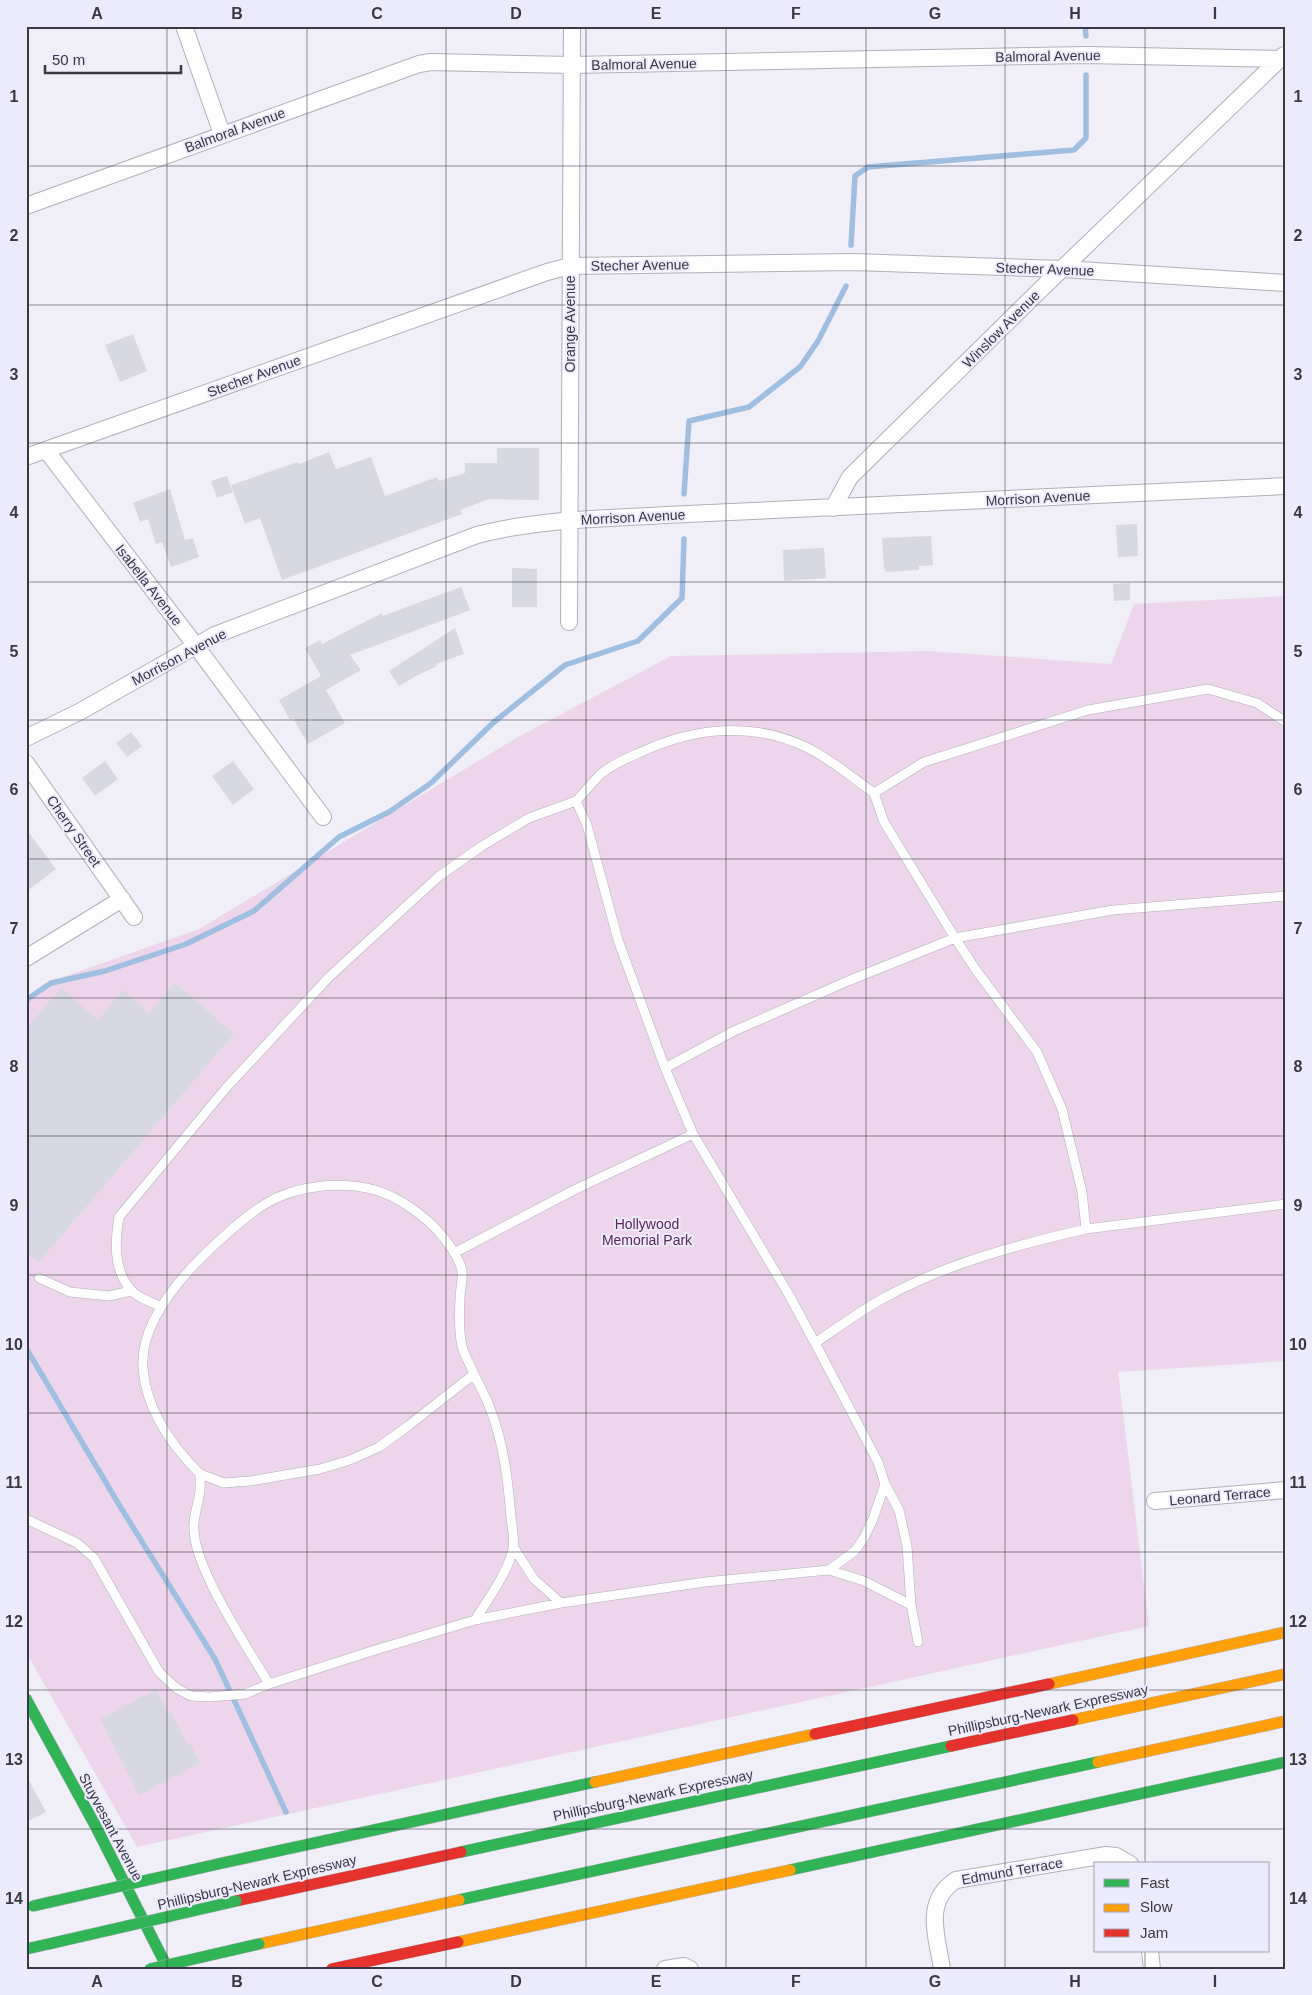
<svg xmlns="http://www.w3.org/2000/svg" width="1312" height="1995" font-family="Arial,sans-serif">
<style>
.green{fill:#edd6ec}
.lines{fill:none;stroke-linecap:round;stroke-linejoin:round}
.stream{stroke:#a0bfe0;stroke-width:5.5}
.building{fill:#d7d8e1}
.lane-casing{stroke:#b1b0b9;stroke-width:10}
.street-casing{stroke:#b1b0b9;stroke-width:18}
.fast-casing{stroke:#b1b0b9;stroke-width:12}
.slow-casing{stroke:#b1b0b9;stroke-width:12}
.jam-casing{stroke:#b1b0b9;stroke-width:12}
.lane{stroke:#fdfdfe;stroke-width:9}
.street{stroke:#fdfdfe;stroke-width:16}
.fast{stroke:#30b455;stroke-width:11}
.slow{stroke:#ff9f0a;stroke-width:11}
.jam{stroke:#e5322d;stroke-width:11}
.fast-bridge-casing{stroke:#b3aeba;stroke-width:12;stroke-linecap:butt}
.fast-bridge{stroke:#30b455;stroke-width:11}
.grid{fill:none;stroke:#393843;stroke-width:1;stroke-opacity:0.55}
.labels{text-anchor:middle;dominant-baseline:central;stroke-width:4;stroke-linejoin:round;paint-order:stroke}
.street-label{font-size:14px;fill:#393843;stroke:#ecebfc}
.park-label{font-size:14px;fill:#5f2559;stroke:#ecebfc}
.neatline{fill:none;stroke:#393843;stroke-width:2}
.grid-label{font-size:16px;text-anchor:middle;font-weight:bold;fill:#393843}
</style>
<rect width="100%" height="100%" fill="#f0eff8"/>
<path class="green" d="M1286 596V1361L1118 1372 1149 1626 137 1847 26 1652V1003L43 984 199 929 518 737 671 656 929 651 1111 664 1134 604Z"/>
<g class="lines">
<path class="stream" d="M1085 26 1086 36
M851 245 855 176 868 167 1074 150 1086 138V75
M684 494 689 421 749 407 800 367 818 341 846 286
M26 1000 51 983 105 971 186 944 254 911 339 837 389 812 431 783 494 722 565 665 638 641 682 598 684 539
M26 1348 121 1508 215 1659 286 1812"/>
</g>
<path class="building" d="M133 334 147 371 120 382 105 345Z
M497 448H539V500L489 499 460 510 462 514 282 580 260 518 245 524 231 485 298 462 299 464 329 452 336 469 371 457 385 496 437 477 439 481 465 473V463H497Z
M227 476 233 492 217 498 211 481Z
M170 489 185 540 193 538 199 557 171 567 162 542 156 544 148 519 140 522 133 503Z
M1137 524 1138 556 1118 557 1116 525Z
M931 536 933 565 919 566V570L886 572 884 568 882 538Z
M824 548 826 578 784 581 783 550Z
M512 568 537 569V607H512Z
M1130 583V600L1114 601 1113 584Z
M461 587 470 610 350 655 361 670 326 690 345 723 308 744 293 718 290 720 279 700 321 676 305 648 320 640 322 644 382 613 383 616Z
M455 628 464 654 436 664 437 666 416 676 399 686 389 671Z
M131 732 142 746 127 757 116 743Z
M105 761 118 779 95 796 82 778Z
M233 761 254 789 233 805 212 776Z
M26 829 56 869 26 892Z
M175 983 234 1034 38 1263 26 1253V1029L61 988 98 1020 123 990 149 1013Z
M156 1690 168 1713 171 1712 188 1745 190 1743 200 1763 139 1795 100 1719Z
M26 1775 46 1812 26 1822Z"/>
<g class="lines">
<g class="lane-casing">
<path id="lane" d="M665 1068 734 1031 848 981 955 938 884 822 874 793
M693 1134 788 1293 815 1343
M1086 1229 1286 1204
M454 1253 576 1189 693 1134 665 1068 618 940 587 825 576 801C585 792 593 781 602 773 613 764 627 758 639 753 694 727 753 721 808 748 832 760 853 778 874 793L924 762 1088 710 1208 689 1257 703 1286 722
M39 1278 70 1292 109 1296 131 1291
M161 1307C152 1302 137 1298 131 1290 113 1270 115 1241 119 1217L226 1088 329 977 438 877 482 846 529 818 576 801
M200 1474 224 1483 250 1481 320 1469 350 1460 379 1447 408 1426 474 1374
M885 1484 899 1510 907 1546 911 1605 918 1642
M26 1519 77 1543 94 1558 159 1672 176 1688 191 1696 209 1697 245 1694 269 1684 372 1651 475 1620C489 1598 506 1575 513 1550 515 1540 512 1527 511 1517 508 1481 504 1445 491 1411 487 1398 479 1385 473 1372 470 1364 464 1355 462 1346 459 1331 459 1315 460 1299 460 1291 463 1280 462 1271 460 1260 451 1247 444 1238 428 1218 400 1197 375 1190 340 1181 296 1185 265 1204 240 1220 218 1241 197 1262 171 1289 140 1328 143 1368 146 1409 172 1446 200 1474 200 1481 201 1489 199 1497 197 1508 193 1518 194 1530 195 1570 248 1648 269 1684
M514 1548 534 1579 561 1603
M829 1570 864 1581 911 1605
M475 1620 561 1603 705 1582 829 1570 855 1551 865 1536 873 1519 885 1484 878 1462 815 1343C837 1328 859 1312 882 1299 945 1264 1016 1245 1086 1229L1082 1192 1062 1109 1037 1052 976 970 955 938 1113 910 1286 896"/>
</g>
<g class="street-casing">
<path id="street" d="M184 26 222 134
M26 206 419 64 431 62 572 65 1086 55 1286 59
M46 450 196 646 323 817
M26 457 547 272 570 266 853 262 1063 269 1286 283
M833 508 850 477 1038 292 1284 55
M569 622 572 26
M26 738 81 711 215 635 477 535C538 519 603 519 666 515L1286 486
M26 763 134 917
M26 958 122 899
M1155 1501 1286 1490
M1150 1951 1152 1969
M665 1969 684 1966 690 1969
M942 1969C937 1936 923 1901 956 1880L1106 1855 1116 1856 1130 1864"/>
</g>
<g class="fast-casing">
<path id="fast" d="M26 1699 95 1825 168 1969
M461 1852 951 1746
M218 1864 595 1782
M790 1870 1286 1762
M459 1900 1098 1762
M26 1949 53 1943"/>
</g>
<g class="slow-casing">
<path id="slow" d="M1049 1684 1286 1632
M1073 1720 1286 1674
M1098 1762 1286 1721
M595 1782 815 1734
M458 1942 790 1870
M259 1944 459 1900"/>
</g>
<g class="jam-casing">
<path id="jam" d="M815 1734 1049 1684
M951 1746 1073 1720
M236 1901 461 1852
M332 1969 458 1942"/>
</g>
<use href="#lane" class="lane"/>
<use href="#street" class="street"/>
<use href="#fast" class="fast"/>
<use href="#slow" class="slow"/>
<use href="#jam" class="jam"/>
<g class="fast-bridge-casing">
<path id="fast-bridge" d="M33 1906 218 1864
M53 1943 236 1901
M150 1969 259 1944"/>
</g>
<use href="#fast-bridge" class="fast-bridge"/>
</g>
<path class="grid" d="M167 26V1969M307 26V1969M446 26V1969M586 26V1969M726 26V1969M866 26V1969M1005 26V1969M1145 26V1864M26 166H1286M26 305H1286M26 443H1286M26 582H1286M26 720H1286M26 859H1286M26 998H1286M26 1136H1286M26 1275H1286M26 1413H1286M26 1552H1286M26 1690H1286M26 1829H1286M1145 1951V1969"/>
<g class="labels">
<g class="street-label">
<text transform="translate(1048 56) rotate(-1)">Balmoral Avenue</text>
<text transform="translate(644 64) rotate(-1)">Balmoral Avenue</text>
<text transform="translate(235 130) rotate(-20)">Balmoral Avenue</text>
<text transform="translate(640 265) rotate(-1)">Stecher Avenue</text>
<text transform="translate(1045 269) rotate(2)">Stecher Avenue</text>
<text transform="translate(570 324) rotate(-90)">Orange Avenue</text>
<text transform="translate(1001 329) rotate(-45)">Winslow Avenue</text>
<text transform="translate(254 376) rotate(-20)">Stecher Avenue</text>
<text transform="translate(1038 498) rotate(-3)">Morrison Avenue</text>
<text transform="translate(633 517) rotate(-3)">Morrison Avenue</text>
<text transform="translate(149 585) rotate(52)">Isabella Avenue</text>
<text transform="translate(179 657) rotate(-28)">Morrison Avenue</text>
<text transform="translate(74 831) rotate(55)">Cherry Street</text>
<text transform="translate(1220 1496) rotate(-5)">Leonard Terrace</text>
<text transform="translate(1048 1710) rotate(-12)">Phillipsburg-Newark Expressway</text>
<text transform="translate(653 1795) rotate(-12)">Phillipsburg-Newark Expressway</text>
<text transform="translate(111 1827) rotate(62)">Stuyvesant Avenue</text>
<text transform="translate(1012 1871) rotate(-10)">Edmund Terrace</text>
<text transform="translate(257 1882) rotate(-13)">Phillipsburg-Newark Expressway</text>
</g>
<g class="park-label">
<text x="647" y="1224">Hollywood<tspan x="647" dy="16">Memorial Park</tspan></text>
</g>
</g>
<rect width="1312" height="1995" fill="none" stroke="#ecebfc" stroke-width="55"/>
<rect x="1094" y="1862" width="175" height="90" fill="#ecebfc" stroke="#a4a3b2"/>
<rect x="1104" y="1879" width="25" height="8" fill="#30b455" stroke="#a4a3b2"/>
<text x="1140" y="1888" font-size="15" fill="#393843">Fast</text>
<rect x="1104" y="1904" width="25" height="8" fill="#ff9f0a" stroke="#a4a3b2"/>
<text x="1140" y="1912" font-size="15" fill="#393843">Slow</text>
<rect x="1104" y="1929" width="25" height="8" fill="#e5322d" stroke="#a4a3b2"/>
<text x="1140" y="1938" font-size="15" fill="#393843">Jam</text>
<path d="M45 65v8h136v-8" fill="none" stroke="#393843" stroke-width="2.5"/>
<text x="52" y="65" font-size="15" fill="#393843" stroke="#ecebfc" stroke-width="4" paint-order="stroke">50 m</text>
<rect x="28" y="28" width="1256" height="1940" class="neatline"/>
<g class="grid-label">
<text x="97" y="19">A</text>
<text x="237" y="19">B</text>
<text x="377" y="19">C</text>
<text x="516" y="19">D</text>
<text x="656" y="19">E</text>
<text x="796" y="19">F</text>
<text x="935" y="19">G</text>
<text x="1075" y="19">H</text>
<text x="1215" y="19">I</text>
<text x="14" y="102">1</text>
<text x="1298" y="102">1</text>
<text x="14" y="241">2</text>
<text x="1298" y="241">2</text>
<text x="14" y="380">3</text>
<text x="1298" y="380">3</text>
<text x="14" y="518">4</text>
<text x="1298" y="518">4</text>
<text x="14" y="657">5</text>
<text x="1298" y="657">5</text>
<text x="14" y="795">6</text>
<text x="1298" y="795">6</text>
<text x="14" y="934">7</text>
<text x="1298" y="934">7</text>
<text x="14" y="1072">8</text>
<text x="1298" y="1072">8</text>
<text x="14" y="1211">9</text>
<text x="1298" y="1211">9</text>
<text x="14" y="1350">10</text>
<text x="1298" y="1350">10</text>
<text x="14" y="1488">11</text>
<text x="1298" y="1488">11</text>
<text x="14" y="1627">12</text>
<text x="1298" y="1627">12</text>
<text x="14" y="1765">13</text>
<text x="1298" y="1765">13</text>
<text x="14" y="1904">14</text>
<text x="1298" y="1904">14</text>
<text x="97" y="1987">A</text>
<text x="237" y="1987">B</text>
<text x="377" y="1987">C</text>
<text x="516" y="1987">D</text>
<text x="656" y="1987">E</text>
<text x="796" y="1987">F</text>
<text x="935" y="1987">G</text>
<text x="1075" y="1987">H</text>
<text x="1215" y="1987">I</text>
</g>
</svg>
